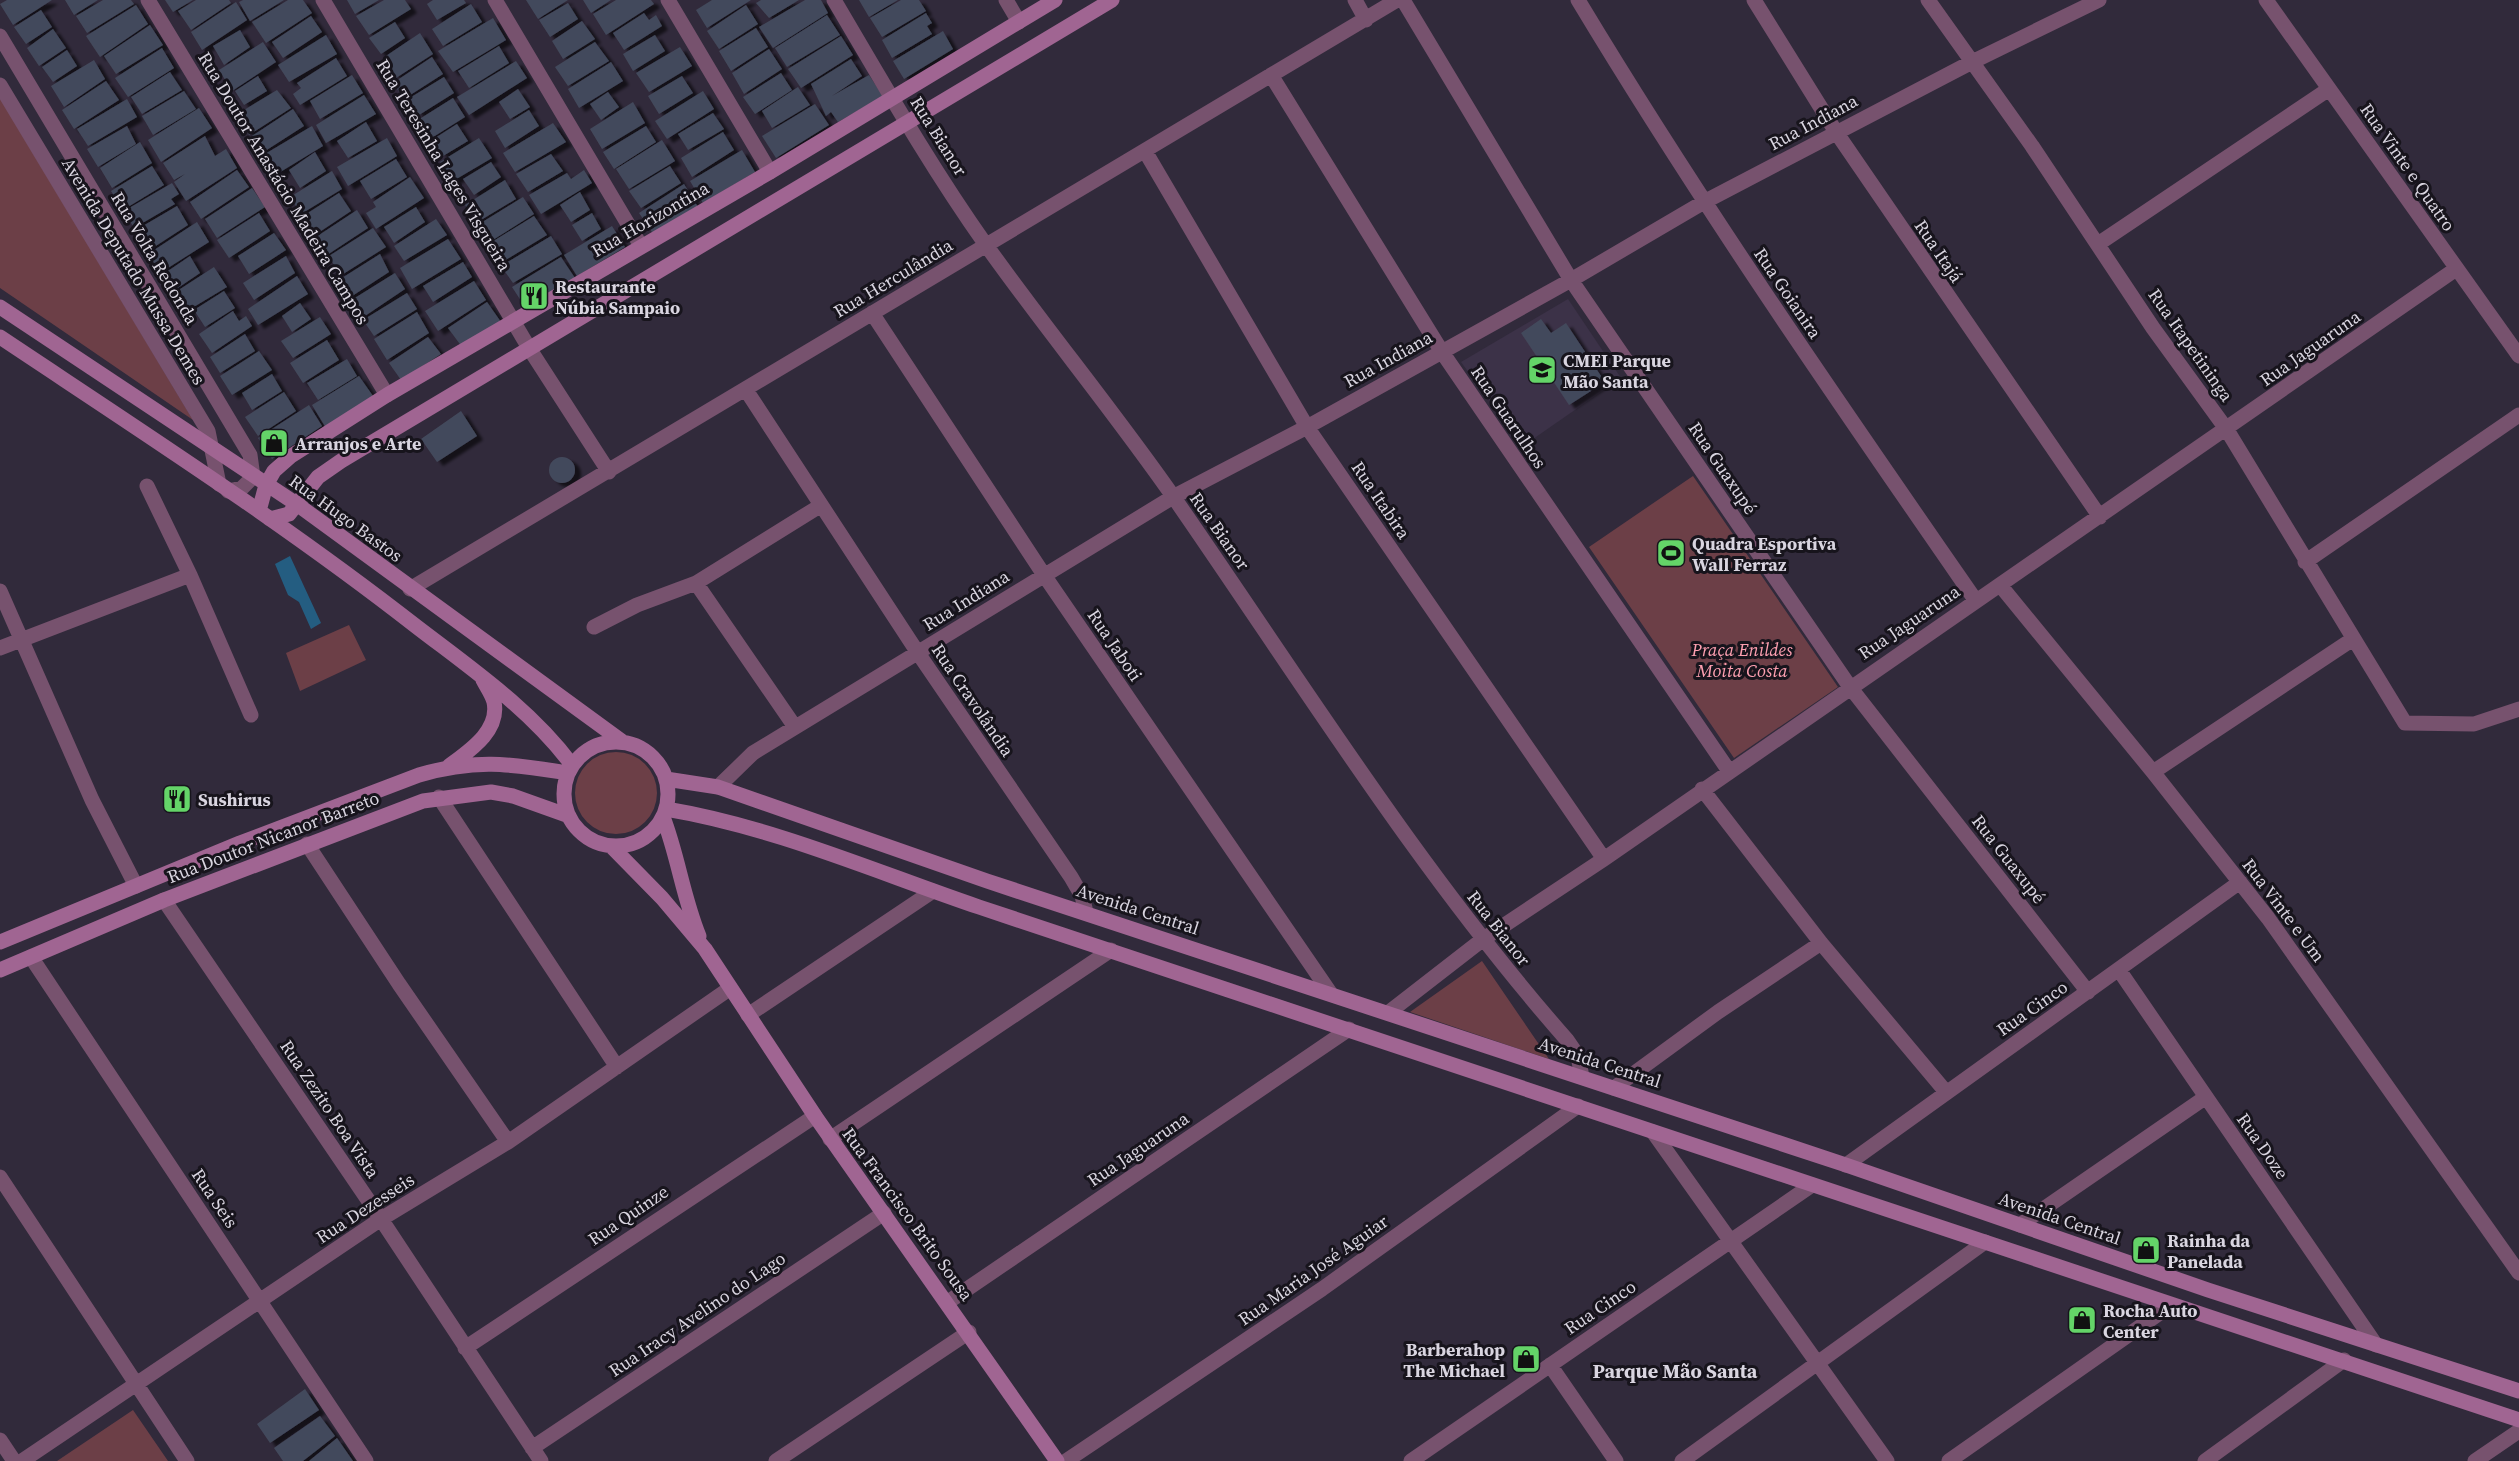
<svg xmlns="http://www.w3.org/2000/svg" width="2519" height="1461" font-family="'Source Serif 4',serif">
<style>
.built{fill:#3c3248}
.green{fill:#6c3f47}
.water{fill:#245d81}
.building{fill:#43495b;filter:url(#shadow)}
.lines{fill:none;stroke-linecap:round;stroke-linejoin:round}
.street{stroke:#77526e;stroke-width:15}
.secondary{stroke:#a06592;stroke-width:15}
.labels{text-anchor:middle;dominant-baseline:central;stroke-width:6;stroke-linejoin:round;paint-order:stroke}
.street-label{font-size:18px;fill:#d9d5e0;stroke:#17141c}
.poi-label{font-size:18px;font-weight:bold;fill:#d9d5e0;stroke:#17141c;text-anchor:start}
.park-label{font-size:18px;font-style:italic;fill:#fd9fb0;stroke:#17141c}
.neighbourhood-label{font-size:20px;font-weight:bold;fill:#d9d5e0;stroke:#17141c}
</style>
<defs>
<filter id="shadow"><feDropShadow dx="6" dy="4" stdDeviation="1.5" flood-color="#0009"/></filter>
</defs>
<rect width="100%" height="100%" fill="#312a3b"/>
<path class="built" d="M1568 299 1621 378 1523 446 1461 362Z"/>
<path class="green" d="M0 98 193 420 0 288Z
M1693 476 1838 687 1734 758 1589 547Z
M349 625 366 660 300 691 286 653Z
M575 793a41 41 0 1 1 82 0a41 41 0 1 1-82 0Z
M1482 961 1549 1059 1410 1012Z
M133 1410 168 1461H57Z"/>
<path class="water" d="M290 556 321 623 311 629 299 602 288 595 275 564Z"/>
<path class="building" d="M7 0H52L13 25 0 4Z
M65 0H98L74 15Z
M103 0H131L134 4 87 33 76 16Z
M165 0H193L173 12Z
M196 0H229L231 3 191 30 178 11Z
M243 0H284L250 21 239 2Z
M288 0H303L312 13 266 43 252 22Z
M347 0H379L355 14Z
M384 0H405L411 9 369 35 356 16Z
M433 0H464L466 3 437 20 427 4Z
M526 0H568L538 19Z
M583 0H611L591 13Z
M616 0H651L654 4 606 35 593 14Z
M712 0H751L707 28 696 10Z
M761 0H799L769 18 756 3Z
M805 0H821L828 13 773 48 759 27Z
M859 0H898L869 17Z
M901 0H919L926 11 882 37 870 18Z
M236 2 247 20 202 50 191 32Z
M568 3 578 19 550 37 539 20Z
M471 4 482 22 443 46 432 29Z
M136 5 148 24 100 57 86 36Z
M746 5 758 24 719 49 707 31Z
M41 10 52 27 26 44 14 27Z
M644 13 649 20 656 15 662 26 624 50 613 33Z
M926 13 932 23 927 26 932 34 892 58 882 40Z
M827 15 840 35 787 67 775 48Z
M311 16 322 32 283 58 272 42Z
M493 18 506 40 453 72 438 51Z
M582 21 595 39 563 59 552 41Z
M395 22 405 38 381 54 369 38Z
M150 25 163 45 116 74 104 56Z
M756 28 768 47 731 71 719 51Z
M53 29 66 48 39 66 27 48Z
M240 30 250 47 224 65 213 46Z
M943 31 953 49 904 79 893 61Z
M420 33 433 54 396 78 383 58Z
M326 35 337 54 289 82 278 65Z
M655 35 665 51 633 71 623 54Z
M841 36 853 55 801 88 788 69Z
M263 42 276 62 232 91 219 70Z
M595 42 609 61 568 86 555 67Z
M499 46 509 63 469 88 458 71Z
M680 47 692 66 649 92 636 73Z
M162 48 174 68 128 97 115 78Z
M769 49 782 69 744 94 732 73Z
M67 50 77 66 53 82 42 67Z
M432 57 443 74 404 99 393 83Z
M336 58 347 76 300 105 293 94 301 88 297 83Z
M851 59 862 76 832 96 869 75 883 96 838 122 831 112 826 116 811 84Z
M94 60 105 79 64 107 51 86Z
M516 61 527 78 469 115 457 97Z
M611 62 623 81 579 108 568 89Z
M170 72 182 90 142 114 131 97Z
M781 73 792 90 755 114 743 97Z
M352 75 363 93 320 119 310 101Z
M258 76 267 91 244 105 235 91Z
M682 76 693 93 659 114 648 96Z
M444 77 454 93 419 115 408 99Z
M106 81 119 100 74 129 62 110Z
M798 87 810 105 772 128 762 111Z
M518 89 530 107 510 119 499 102Z
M277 90 291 108 249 135 236 115Z
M184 91 196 109 153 135 142 116Z
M703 91 714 109 667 139 655 121Z
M608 92 619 107 601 120 590 104Z
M364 95 376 114 326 143 316 125Z
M453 98 465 117 430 139 418 120Z
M127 99 137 117 88 146 77 129Z
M633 102 645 123 602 149 590 129Z
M815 104 829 125 776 158 762 136Z
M199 108 212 128 161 162 148 140Z
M293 109 304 126 262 153 252 136Z
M529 110 539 126 505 148 495 131Z
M713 113 724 129 688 150 678 134Z
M366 122 377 141 348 158 337 141Z
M553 123 566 142 515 172 503 153Z
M457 124 468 141 443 156 432 140Z
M127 126 136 144 98 167 87 149Z
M312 126 323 146 277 174 265 154Z
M646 126 656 142 614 169 603 152Z
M723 132 734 150 692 177 681 158Z
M205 136 215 156 226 149 237 168 186 201 174 182 185 174 174 180 163 163Z
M387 138 397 156 348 186 337 167Z
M479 138 492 158 453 181 440 162Z
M662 140 675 161 629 189 616 169Z
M140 142 152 163 112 188 100 168Z
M742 150 755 172 703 203 690 181Z
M315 152 326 171 300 188 289 170Z
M551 154 563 171 528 192 516 174Z
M396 159 407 177 371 199 360 181Z
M491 162 501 177 474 195 463 179Z
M152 166 164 185 123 210 111 191Z
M670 166 681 183 641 208 629 191Z
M237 170 249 187 201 219 190 202Z
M584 170 592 183 541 214 529 195 567 173 571 179Z
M332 171 342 189 301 214 290 197Z
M410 177 424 198 376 229 366 213 376 207 373 202Z
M505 180 516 199 476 223 465 205Z
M172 183 179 194 171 199 175 204 134 228 124 211Z
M684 184 698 207 654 235 639 213Z
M252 188 265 207 217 238 205 219Z
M580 192 590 210 571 222 560 205Z
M339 193 351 211 312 237 300 218Z
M523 197 534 214 488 243 476 226Z
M177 206 188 225 148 251 136 230Z
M416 207 425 222 394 243 384 227Z
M357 210 368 228 324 257 313 239Z
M259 213 270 231 229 258 217 240Z
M592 213 601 229 582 241 572 225Z
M534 216 547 235 499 264 487 245Z
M436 219 447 235 404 261 394 246Z
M197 222 209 242 160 273 148 254Z
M612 226 625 247 577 276 564 255Z
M373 228 386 247 340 276 329 256Z
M274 233 286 250 249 274 238 256Z
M551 236 562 254 513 283 501 266Z
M448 239 461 259 412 289 400 268Z
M380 254 389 272 346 300 334 283Z
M190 256 200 273 172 292 162 275Z
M286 256 295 273 254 300 243 283Z
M561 257 575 278 525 307 512 287Z
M463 262 472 277 433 302 423 286Z
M214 267 227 287 182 314 171 295Z
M395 273 405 289 362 318 350 301Z
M297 276 308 294 258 325 248 309Z
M474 281 486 300 438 331 425 311Z
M224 291 235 308 205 327 194 310Z
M407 293 417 309 374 336 363 320Z
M487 302 501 322 462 347 448 328Z
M300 303 311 319 292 332 282 316Z
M233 311 239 321 246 316 252 326 212 353 199 334Z
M417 312 429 333 387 360 374 339Z
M320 317 331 334 293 358 281 341Z
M1541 319 1551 333 1566 323 1605 382 1569 405 1521 333Z
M245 334 255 351 220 373 210 357Z
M428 337 441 354 401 380 389 363Z
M327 340 339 360 303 383 290 363Z
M259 351 272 370 232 395 220 376Z
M347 359 357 376 318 400 307 383Z
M272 374 282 391 252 410 242 393Z
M359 376 373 396 326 428 312 405Z
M284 392 296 411 258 436 245 417Z
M309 405 322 426 272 459 258 438Z
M461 411 477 436 437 462 421 439Z
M549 470a13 13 0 1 1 26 0a13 13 0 1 1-26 0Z
M1526 1347 1537 1363 1525 1371 1515 1355Z
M305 1389 319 1410 270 1443 257 1424Z
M320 1416 335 1436 303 1461H283L274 1448Z
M337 1438 353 1461H309Z"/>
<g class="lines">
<path class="street" d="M148 0 387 395
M323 0 529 348 609 472
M495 0 641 246
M668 0 770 172
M834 0C883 83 930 166 986 245 1048 332 1116 414 1177 502 1303 684 1421 874 1567 1040L1578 1056 1582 1077
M1006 0 1019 22
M1355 0 1366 20
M1403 0 1571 280 1850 687 2088 992
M1578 0C1702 206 1839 403 1976 601
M1754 0 1836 132 2100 517
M1928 0 2032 146 2153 328 2227 430 2405 723 2474 724 2519 709
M2266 0 2519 356
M0 36 250 455 253 477 242 488 228 491
M1271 75 1442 352 1729 771
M0 85 208 431 219 484
M1145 151 1307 427 1604 859
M2098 244 2329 89
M872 313 1044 575 1331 994
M746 390 918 653 1071 877 1082 896 1086 912
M147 486 190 575 251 715
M2305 562 2519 415
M696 583 795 727
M2000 585 2153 772 2268 918 2519 1273
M410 589 1397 0
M0 591 92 800 136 886
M594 627 637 605 696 583 820 506
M0 648 190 575
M2153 772 2353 639
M718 787 753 753 1173 497 1307 427 1571 280 1704 202 1972 62 2099 0
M1702 789 1821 943 1946 1092
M439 797 617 1067
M307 844 399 984 508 1142
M164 900 381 1219 541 1461
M31 957 366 1461
M2119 970 2376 1345
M1388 1013 1482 940 1604 859 2456 269
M748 1015 933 891
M1614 1088 1718 1012 1821 943
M1653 1132 1887 1461
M830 1139 1111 950
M1846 1165 2240 882
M0 1177 187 1461
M2020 1225 2206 1097
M948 1302 1349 1029
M465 1348 815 1116
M1550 1365 1616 1461
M0 1440 14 1461
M532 1448 884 1213
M22 1461 381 1219 508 1142 729 989
M776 1461 969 1332
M1066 1461 1322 1289 1578 1106
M1411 1461 1812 1185
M1682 1461 1985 1242
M1949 1461 2171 1305
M2205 1461 2344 1360
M2475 1461 2519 1431"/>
<path class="secondary" d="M0 307 298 505 623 742
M0 337C141 431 284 523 417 627 473 670 530 709 572 765
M259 511 266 485 274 471 291 456 387 395 770 172 1055 0
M270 519 289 514 318 477 341 461 1112 0
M564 794a52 52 0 1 1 104 0a52 52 0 1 1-104 0Z
M449 766C469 751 500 731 494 702 492 694 486 686 483 680
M666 779 718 787 987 881 1846 1165 2208 1290 2519 1391
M666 809C774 827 876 872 979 907L2519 1420
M663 817C678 856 683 897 699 936
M611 846 662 898 705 949 815 1116 1057 1461
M0 942 240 843 419 775C477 758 510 764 568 773
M0 970 164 900 423 801 491 792 513 796 569 816"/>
</g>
<defs>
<g id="restaurant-square" transform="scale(1.5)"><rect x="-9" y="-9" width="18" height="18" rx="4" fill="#64d468" stroke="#17141c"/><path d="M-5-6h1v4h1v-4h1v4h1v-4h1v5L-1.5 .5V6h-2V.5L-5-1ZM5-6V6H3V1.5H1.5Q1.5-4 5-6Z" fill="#111"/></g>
<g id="school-square" transform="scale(1.5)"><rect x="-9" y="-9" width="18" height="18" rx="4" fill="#64d468" stroke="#17141c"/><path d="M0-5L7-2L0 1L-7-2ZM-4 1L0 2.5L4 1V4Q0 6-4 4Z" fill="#111"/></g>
<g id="shop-square" transform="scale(1.5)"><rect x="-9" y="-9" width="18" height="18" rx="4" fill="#64d468" stroke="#17141c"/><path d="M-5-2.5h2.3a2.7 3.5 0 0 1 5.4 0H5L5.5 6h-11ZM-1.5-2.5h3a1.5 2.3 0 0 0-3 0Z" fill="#111"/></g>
<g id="stadium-square" transform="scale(1.5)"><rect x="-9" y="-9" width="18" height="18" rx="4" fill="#64d468" stroke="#17141c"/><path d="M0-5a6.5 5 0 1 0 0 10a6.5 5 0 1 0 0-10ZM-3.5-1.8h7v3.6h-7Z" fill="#111"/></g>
</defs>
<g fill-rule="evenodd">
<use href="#restaurant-square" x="534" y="296"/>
<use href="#school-square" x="1542" y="370"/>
<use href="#shop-square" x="274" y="443"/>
<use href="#stadium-square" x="1671" y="553"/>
<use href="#restaurant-square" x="177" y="799"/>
<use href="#shop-square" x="2146" y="1250"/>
<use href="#shop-square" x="2082" y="1320"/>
<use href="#shop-square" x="1526" y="1359"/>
</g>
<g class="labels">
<g class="street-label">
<text transform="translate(1813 122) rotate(-28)">Rua Indiana</text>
<text transform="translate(939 136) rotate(58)">Rua Bianor</text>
<text transform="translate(444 165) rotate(59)">Rua Teresinha Lages Visgueira</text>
<text transform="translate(2408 167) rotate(55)">Rua Vinte e Quatro</text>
<text transform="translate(284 188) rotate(59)">Rua Doutor Anastácio Madeira Campos</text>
<text transform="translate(650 219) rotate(-30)">Rua Horizontina</text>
<text transform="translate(1939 251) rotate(56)">Rua Itajá</text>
<text transform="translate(155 258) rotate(59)">Rua Volta Redonda</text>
<text transform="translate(134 271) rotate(59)">Avenida Deputado Mussa Demes</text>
<text transform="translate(893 278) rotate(-31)">Rua Herculândia</text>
<text transform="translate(1788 293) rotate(56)">Rua Goianira</text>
<text transform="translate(2191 345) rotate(55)">Rua Itapetininga</text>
<text transform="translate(2310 348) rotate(-35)">Rua Jaguaruna</text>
<text transform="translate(1388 359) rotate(-29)">Rua Indiana</text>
<text transform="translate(1509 417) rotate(56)">Rua Guarulhos</text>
<text transform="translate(1723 468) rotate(56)">Rua Guaxupé</text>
<text transform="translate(1381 500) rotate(56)">Rua Itabira</text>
<text transform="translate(346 518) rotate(36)">Rua Hugo Bastos</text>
<text transform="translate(1220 531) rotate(55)">Rua Bianor</text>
<text transform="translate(966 600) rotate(-32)">Rua Indiana</text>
<text transform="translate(1909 622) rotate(-34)">Rua Jaguaruna</text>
<text transform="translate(1115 645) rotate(56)">Rua Jaboti</text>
<text transform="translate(973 700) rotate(56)">Rua Cravolândia</text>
<text transform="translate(273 837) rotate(-21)">Rua Doutor Nicanor Barreto</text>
<text transform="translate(2009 859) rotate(52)">Rua Guaxupé</text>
<text transform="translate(1138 909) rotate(18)">Avenida Central</text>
<text transform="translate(2284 910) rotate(53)">Rua Vinte e Um</text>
<text transform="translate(1499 928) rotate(52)">Rua Bianor</text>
<text transform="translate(2032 1008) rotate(-35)">Rua Cinco</text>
<text transform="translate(1600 1062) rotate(18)">Avenida Central</text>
<text transform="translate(330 1109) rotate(56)">Rua Zezito Boa Vista</text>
<text transform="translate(2263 1146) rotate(55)">Rua Doze</text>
<text transform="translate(1138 1149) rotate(-34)">Rua Jaguaruna</text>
<text transform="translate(215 1198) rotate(56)">Rua Seis</text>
<text transform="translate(365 1208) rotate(-33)">Rua Dezesseis</text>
<text transform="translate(908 1214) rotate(54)">Rua Francisco Brito Sousa</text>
<text transform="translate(628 1215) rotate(-34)">Rua Quinze</text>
<text transform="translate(2060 1218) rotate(19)">Avenida Central</text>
<text transform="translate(1313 1270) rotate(-35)">Rua Maria José Aguiar</text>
<text transform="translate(1600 1307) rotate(-34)">Rua Cinco</text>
<text transform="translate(697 1314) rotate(-34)">Rua Iracy Avelino do Lago</text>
</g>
<g class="poi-label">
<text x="555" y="286">Restaurante<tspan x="555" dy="21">Núbia Sampaio</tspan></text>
<text x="1563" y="360">CMEI Parque<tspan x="1563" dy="21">Mão Santa</tspan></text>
<text x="295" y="443">Arranjos e Arte</text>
<text x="1692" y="543">Quadra Esportiva<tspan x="1692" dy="21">Wall Ferraz</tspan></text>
<text x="198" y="799">Sushirus</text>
<text x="2167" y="1240">Rainha da<tspan x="2167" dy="21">Panelada</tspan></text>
<text x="2103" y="1310">Rocha Auto<tspan x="2103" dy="21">Center</tspan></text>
<text x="1505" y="1349" text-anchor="end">Barberahop<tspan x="1505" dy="21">The Michael</tspan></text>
</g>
<g class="park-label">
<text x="1742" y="649">Praça Enildes<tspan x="1742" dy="21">Moita Costa</tspan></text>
</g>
<g class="neighbourhood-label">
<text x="1675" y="1371">Parque Mão Santa</text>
</g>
</g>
</svg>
